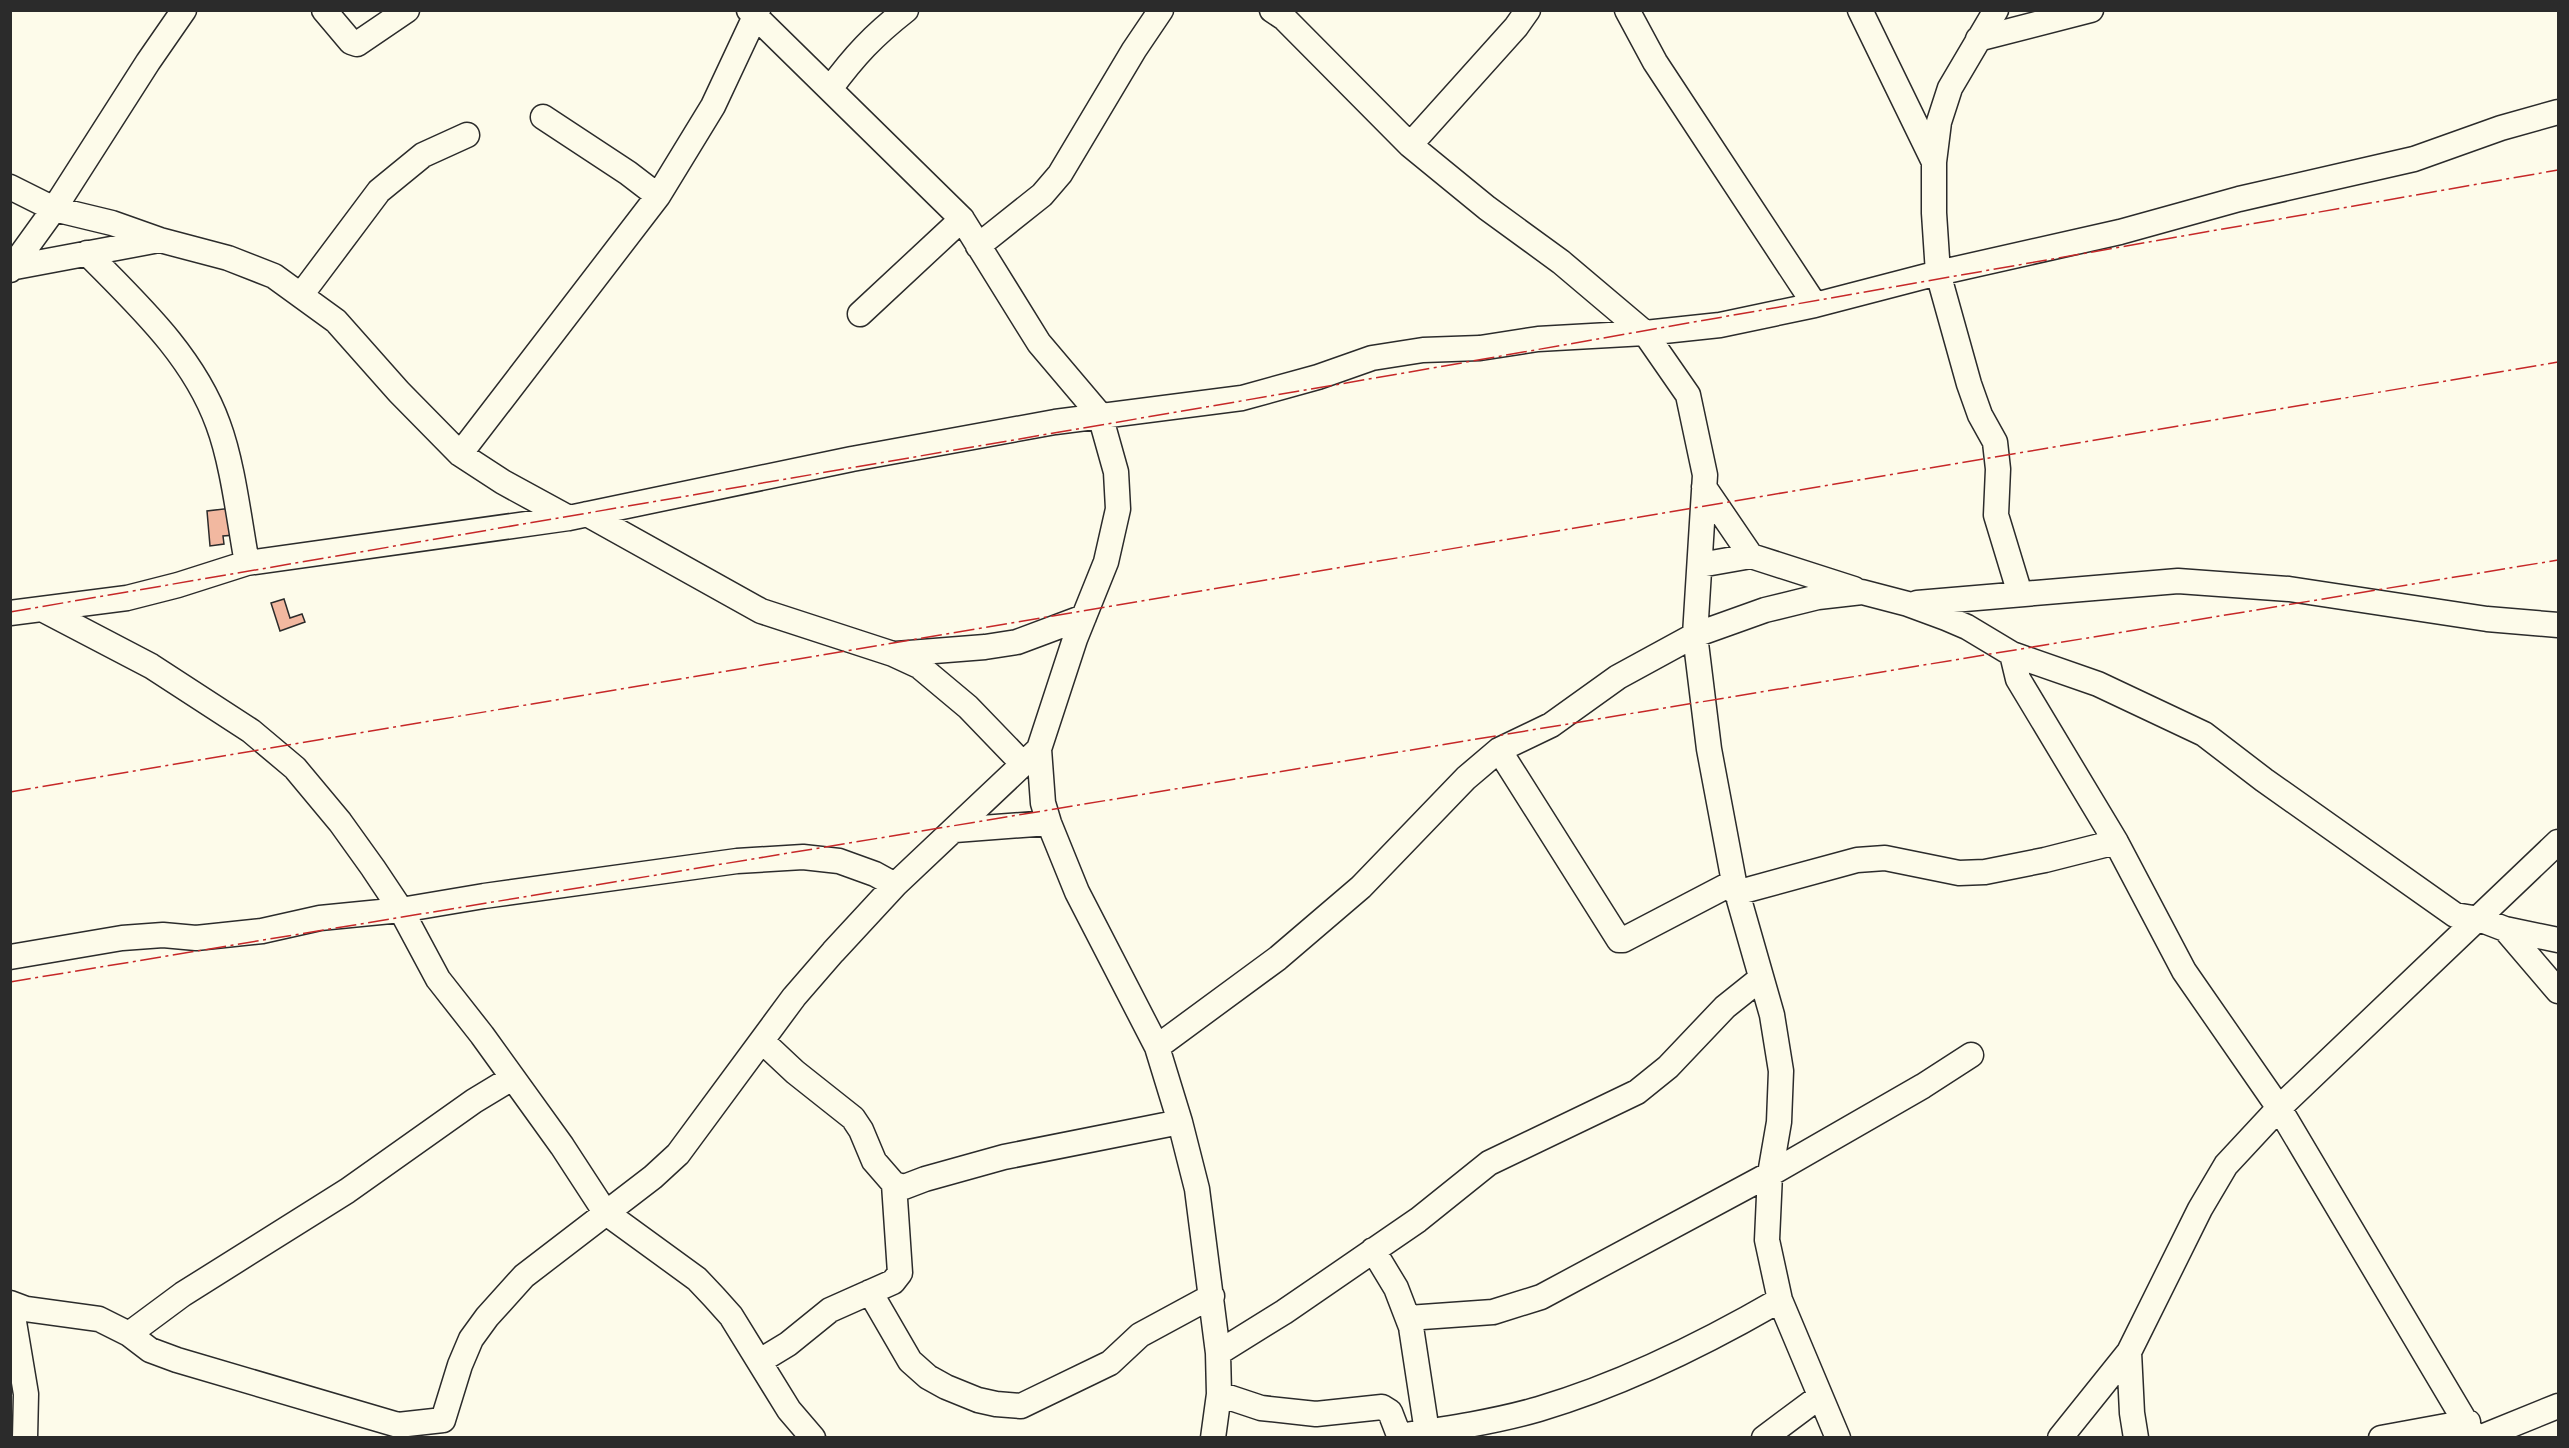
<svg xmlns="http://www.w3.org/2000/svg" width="2569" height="1448" font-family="'Fira Sans',sans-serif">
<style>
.building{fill:#f2b8a0;stroke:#2b2b2b;stroke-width:1.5}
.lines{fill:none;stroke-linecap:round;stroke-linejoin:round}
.minor-casing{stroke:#2b2b2b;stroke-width:27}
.minor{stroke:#fdfbea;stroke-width:24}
.power{stroke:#c62828;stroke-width:1.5;stroke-dasharray:21 4.5 3 4.5;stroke-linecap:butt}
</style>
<rect width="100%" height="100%" fill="#fdfbea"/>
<path class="building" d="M232 508 235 535 223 536 224 544 210 546 207 511Z
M284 599 290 618 302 614 305 622 280 631 271 603Z"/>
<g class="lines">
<g class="minor-casing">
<path id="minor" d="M324 10 351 42 357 44 407 10
M749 10 962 219 1039 343 1100 415 1116 472 1118 509 1106 562 1075 639 1039 749 1043 803 1049 823 1077 892 1157 1047 1180 1122 1197 1189 1218 1353 1219 1394 1213 1438
M1272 10 1284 18 1410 145 1487 208 1561 262 1645 333 1688 395 1705 475 1695 635 1709 749 1734 882 1772 1015 1781 1071 1779 1122 1770 1174 1767 1240 1780 1300 1838 1438
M1627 10 1655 62 1815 305
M1860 10 1934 162
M1996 10 1950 88 1939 122 1934 162V213L1938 273 1969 384 1980 415 1995 442 1998 469 1996 515 2020 594
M1978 39 2091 10
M830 89C855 55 873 36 906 10
M543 117 628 173 658 196
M1410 145 1516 27 1528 10
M10 187 54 209 112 223 160 240 228 258 274 276 336 321 399 392 460 454 503 482 569 518
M978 246 1042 195 1060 174 1134 50 1161 10
M87 253C137 304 193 355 218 424 233 464 239 520 247 563
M10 268 159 240
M10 270 54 209 148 62 184 10
M301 295 379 191 423 155 467 135
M860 314 962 219
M460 454 658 196 713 106 758 10
M1704 487 1751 556
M587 514 761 611 893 654 919 666 968 707 1023 764
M1700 565 1751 556 1854 589
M1917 603 2178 581 2289 589 2487 619 2558 625
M42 609 151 666 251 731 295 768 340 822 373 868 401 910 438 979 482 1035 562 1146 605 1212 697 1279 714 1297 731 1316 789 1410 813 1438
M10 613 127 598 178 585 247 563 569 518 852 459 1055 422 1242 398 1318 377 1372 358 1423 350 1480 348 1538 339 1645 333 1720 325 1815 305 1938 273 2120 232 2239 199 2414 159 2501 128 2558 112
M896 654 985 647 1017 642 1084 617
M2012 654 2018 679 2116 842 2184 971 2279 1108 2475 1438
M1499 750 1619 940H1623L1734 882
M955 830 1049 823
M1736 893 1857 860 1885 858 1959 873 1985 872 2045 860 2116 842
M2505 929 2558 991
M10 957 122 938 163 935 196 938 262 931 320 918 401 910 484 896 737 861 803 857 839 861 875 874 895 885
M762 1041 795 1072 853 1118 861 1130 874 1161 894 1184 904 1187 925 1179 1004 1157 1180 1122
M1157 1047 1278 958 1361 887 1466 778 1499 750 1551 725 1618 677 1695 635 1765 610 1818 597 1862 592 1908 604 1946 618 1967 627 2012 654 2098 684 2204 734 2264 780 2455 915 2479 919 2505 929 2558 940
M1373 1250 1396 1288 1411 1327 1427 1432
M870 1292 910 1361 928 1377 946 1387 978 1400 996 1404 1021 1406 1110 1363 1140 1335 1212 1296
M10 1303 26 1309 99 1319 129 1334 150 1350 177 1360 398 1425 443 1420
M11 1304 26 1394 25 1438
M1408 1318 1493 1312 1541 1297 1770 1174 1923 1086 1971 1055
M129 1334 183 1294 347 1191 474 1101 512 1078
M2129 1352 2132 1413 2136 1438
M1218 1353 1284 1312 1418 1220 1489 1163 1637 1092 1668 1067 1725 1007 1760 979
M760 1361 788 1344 830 1310 893 1282 900 1273 894 1184
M1219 1394 1261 1408 1316 1414 1382 1407 1390 1412 1400 1438
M443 1420 460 1365 471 1339 487 1317 524 1276 653 1177 678 1154 794 997 833 952 895 885 1039 749
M1399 1436C1446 1429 1494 1422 1539 1409 1624 1384 1704 1344 1780 1300
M1764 1438 1819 1397
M2060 1438 2129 1352 2200 1209 2226 1165 2279 1108 2558 842
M2381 1438 2468 1422
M2479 1438 2558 1406"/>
</g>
<use href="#minor" class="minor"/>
<path class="power" d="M10 612 1410 372 2558 170
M10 792 2558 362
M10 982 2558 560"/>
</g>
<rect width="2569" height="1448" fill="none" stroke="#2b2b2b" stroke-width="24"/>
</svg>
